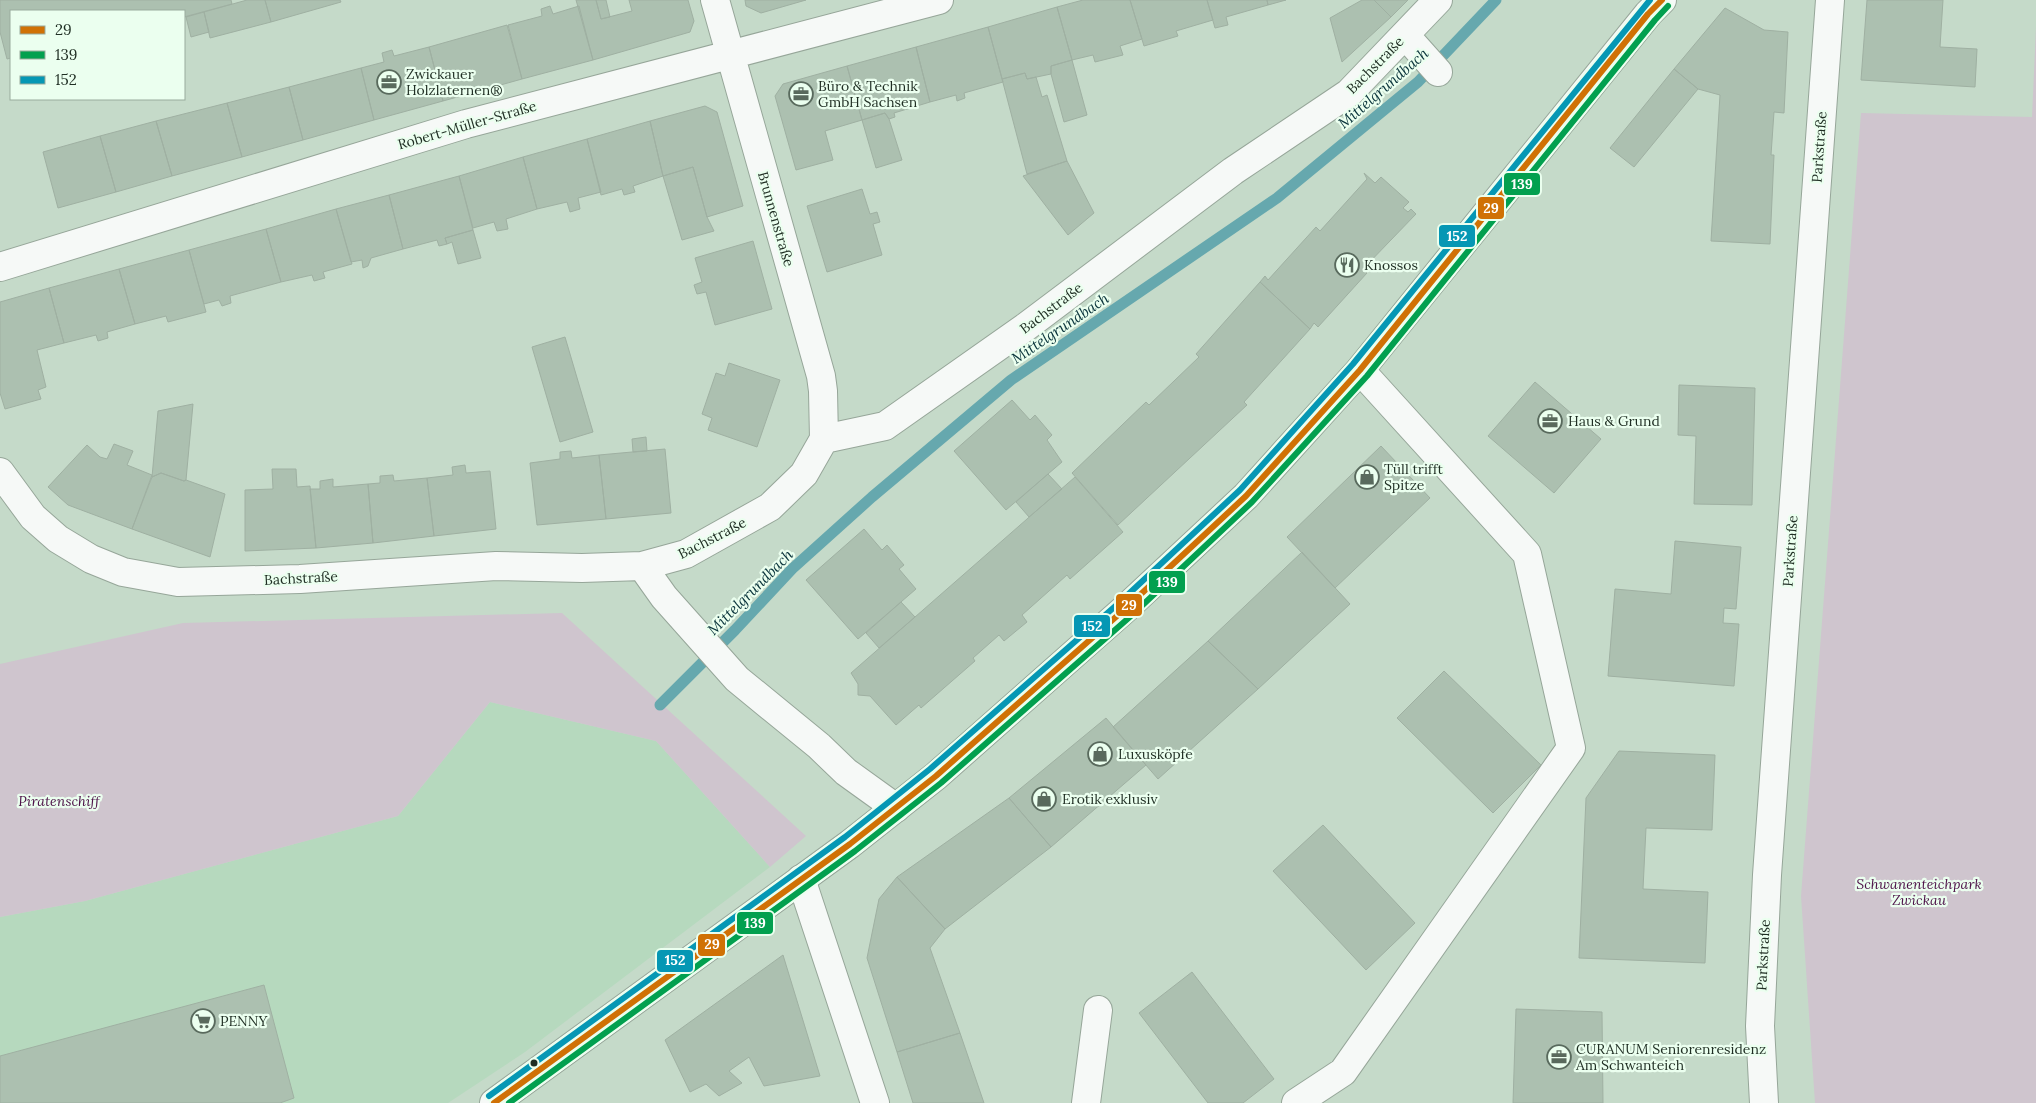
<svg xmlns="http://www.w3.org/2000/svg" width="2036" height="1103" font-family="Lora,serif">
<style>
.built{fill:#b6d9be}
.green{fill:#cfc5ce}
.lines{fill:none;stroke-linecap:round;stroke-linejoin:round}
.stream{stroke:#66a8ae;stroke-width:11}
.building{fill:#acc0b0;stroke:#9fb0a2}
.minor-casing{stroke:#96a699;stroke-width:30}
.major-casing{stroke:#96a699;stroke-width:30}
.minor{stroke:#f6f9f7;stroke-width:28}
.major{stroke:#f6f9f7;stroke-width:28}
.bus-1-casing{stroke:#ebffef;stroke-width:10}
.bus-2-casing{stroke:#ebffef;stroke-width:10}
.bus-3-casing{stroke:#ebffef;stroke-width:10}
.bus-1{stroke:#d07105;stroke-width:6}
.bus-2{stroke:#02a04f;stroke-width:6}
.bus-3{stroke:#0597b4;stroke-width:6}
.bus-dot{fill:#1f2e23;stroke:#ebffef;stroke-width:2}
.labels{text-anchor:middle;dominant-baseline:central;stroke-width:4.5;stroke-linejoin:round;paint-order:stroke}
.street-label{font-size:14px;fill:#1f2e23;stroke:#ebffef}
.poi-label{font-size:14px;fill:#1f2e23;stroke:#ebffef;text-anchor:start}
.park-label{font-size:14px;font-style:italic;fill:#4d1148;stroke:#ebffef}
.water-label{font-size:15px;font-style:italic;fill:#09333a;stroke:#ebffef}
.line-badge{stroke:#ebffef;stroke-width:2}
.badge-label{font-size:14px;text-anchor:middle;font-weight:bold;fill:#fff}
</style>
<rect width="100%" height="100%" fill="#c5dac9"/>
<path class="built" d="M490 702 656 741 770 867 525 1052 448 1103H0V917L85 901 398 816Z"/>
<path class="green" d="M2036 27V1103H1815L1801 896 1861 113 2032 117Z
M562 613 806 836 770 867 656 741 490 702 398 816 85 901 0 917V664L183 623Z"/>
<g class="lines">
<path class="stream" d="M660 705 735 630 792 569 872 497 1011 380 1277 198 1418 82 1496 0"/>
</g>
<path class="building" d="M0 0H231L232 4 184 17V11H11V58L7 59 0 32Z
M247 0H265L271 22 210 38 204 12Z
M265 0H340L341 2 271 22Z
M576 0H596L601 19 632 11 629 0H688L694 21 690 32 593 60Z
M596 0H606L610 17 601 19Z
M745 0H806L761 13 746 6Z
M1083 0H1130L1142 39 1120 46 1123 55 1095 62 1093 55 1072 60 1057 7Z
M1130 0H1207L1213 20 1176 31 1178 36 1144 46Z
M1207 0H1267L1268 5 1226 17 1228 25 1215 28Z
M1267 0H1286L1268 5Z
M1362 0H1374L1391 17 1342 62 1330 18Z
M1374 0H1408L1391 17Z
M1867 0H1943L1940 47 1977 49 1975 87 1861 80Z
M550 6 553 14 579 6 593 60 522 79 508 25 542 16 541 9Z
M1057 7 1072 60 1051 66V74L1027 79 1025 73 1002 79 988 27Z
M1725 8 1764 30 1788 32 1784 113 1774 112 1771 155H1774L1770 244 1711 241 1720 95 1698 89 1674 69Z
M204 12 209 32 191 37 186 17Z
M507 25 522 79 443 101 429 47Z
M988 27 1003 82 964 93 965 98 957 101 956 95 930 102 916 47Z
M429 47 443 101 374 120 361 68 384 62 382 53 392 50 394 56Z
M916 47 930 102 894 113 895 117 889 119 885 113 862 120 847 66Z
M1072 60 1087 115 1064 122 1051 74V66Z
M847 66 862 120 825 131 833 160 796 170 775 96 783 84Z
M361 68 374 120 303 140 289 87Z
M1674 69 1698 89 1634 167 1610 148Z
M1025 73 1027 79 1036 77 1042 97 1047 95 1067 161 1027 174 1002 79Z
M289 87 303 140 242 157 227 103Z
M227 103 242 157 172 176 156 121Z
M705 106 717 112 743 206 707 217 693 167 663 176 650 121Z
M885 113 889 119 902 160 876 168 862 120Z
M156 121 172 176 116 192 100 136Z
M650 121 663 176 633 186 635 192 624 195 622 189 601 195 587 139Z
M100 136 116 192 58 208 43 152Z
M587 139 601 192 578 198 580 209 570 212 567 202 537 209 523 157Z
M523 157 537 209 506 219 508 229 497 231 494 222 473 228 459 176Z
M1067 161 1094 213 1068 235 1023 176Z
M693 167 707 217 714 231 682 240 663 176Z
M1364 173 1375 183 1381 177 1409 202 1403 208 1408 212 1411 209 1416 214 1363 269 1367 273 1318 327 1314 323 1310 329 1260 282 1265 276 1268 280 1316 227 1320 231 1367 179Z
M459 176 473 230 445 238 447 244 439 246 437 240 403 249 389 195Z
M862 189 870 214 877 212 880 222 873 224 882 255 827 272 807 206Z
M389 195 403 249 371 258 368 266 363 268 362 260 351 262 336 209Z
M336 209 352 264 323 272 325 278 314 281 312 275 281 282 266 229Z
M266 229 281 282 230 296 231 303 222 306 219 300 204 304 189 250Z
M473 230 481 258 458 264 452 242 447 244 445 238Z
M753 241 772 309 715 325 706 292 697 294 694 285 702 282 695 258Z
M189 250 206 312 168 322 166 316 135 324 119 269Z
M119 269 135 324 107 332 108 338 98 341 96 335 64 343 49 288Z
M1260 282 1310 329 1244 402 1247 405 1118 525 1072 473 1146 402 1149 405 1199 357 1196 354Z
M49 288 64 343 37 350 46 387 38 390 41 399 5 409 0 393V302Z
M565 337 593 432 560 442 532 347Z
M729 363 780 380 757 447 708 430 712 418 702 414 716 373 725 376Z
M1535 382 1601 439 1554 493 1488 436Z
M1679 385 1755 388 1752 505 1694 504 1696 436 1678 435Z
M1012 400 1030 420 1035 415 1052 435 1047 440 1062 462 1006 510 954 451Z
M193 404 186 480 184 481 161 473 152 477 158 411Z
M646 437 647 451 633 452 632 439Z
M114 444 133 451 127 465 152 475 132 529 68 505 48 487 87 445 100 457 107 459Z
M1381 446 1430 498 1335 588 1287 537Z
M665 449 671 513 606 519 599 455Z
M571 451 572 458 599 455 606 519 537 525 530 463 560 459V452Z
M465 465 466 473 490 471 496 529 434 536 427 478 453 475 452 467Z
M272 469H296L297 487 310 486 316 548 245 551V490L273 489Z
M161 473 184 481 186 480 225 494 210 557 132 529 152 477Z
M1048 474 1062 489 1029 517 1016 502Z
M393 475 394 481 427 478 434 536 373 543 368 484 380 483V476Z
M1075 477 1123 532 1070 579 1067 575 1022 615 1027 622 1004 641 999 635 973 658 975 661 921 708 919 705 896 725 870 696 858 695V684L851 673Z
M333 479V487L368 484 373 543 316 548 310 489H320V481Z
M864 529 882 550 887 545 904 565 899 569 916 589 858 639 806 580Z
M1675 541 1741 547 1736 609 1724 608 1723 623 1739 624 1734 686 1608 676 1615 589 1671 594Z
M1302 552 1350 604 1258 689 1208 641Z
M901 602 915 617 879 648 866 633Z
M1208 641 1258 689 1158 779 1113 727Z
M1444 671 1541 765 1493 813 1397 718Z
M1106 718 1146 765 1051 847 1009 798Z
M1619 751 1715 755 1712 830 1646 828 1643 889 1708 892 1705 963 1579 958 1586 798Z
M1009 798 1051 847 945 929 897 877Z
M1323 825 1415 923 1366 970 1273 871Z
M897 877 945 929 930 948 960 1033 897 1052 867 958 879 899Z
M783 955 820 1076 764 1086 749 1057 729 1071 742 1083 719 1096 706 1084 690 1092 665 1040Z
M1192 972 1274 1079 1243 1103H1208L1139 1013Z
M264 985 294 1098 280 1103H0V1056Z
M1516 1009 1602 1012 1603 1103H1513Z
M960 1033 984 1103H913L897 1052Z"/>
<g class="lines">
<g class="minor-casing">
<path id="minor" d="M715 0 821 376 823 391 824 439
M1405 35 1438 72
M0 267 466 124 939 0
M0 472 33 517 58 539 91 559 123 572 178 582 300 579 496 566 582 568 642 566 686 554 770 507 804 474 824 439 885 426 1027 326 1233 171 1349 93 1438 0
M642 566 664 597 737 679 819 746 846 772 896 808
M801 879 875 1103
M1086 1103 1098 1010
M1296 1103 1343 1072 1571 748 1527 554 1360 370
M1764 1103 1760 1026 1767 875 1830 0"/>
</g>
<g class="major-casing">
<path id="major" d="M494 1103 850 844 936 776 1126 608 1246 496 1360 370 1648 14 1662 0"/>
</g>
<use href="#minor" class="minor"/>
<use href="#major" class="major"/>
<g class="bus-1-casing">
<path id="bus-1" d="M494 1103 850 844 936 776 1126 608 1246 496 1360 370 1648 14 1662 0"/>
</g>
<g class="bus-2-casing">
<path id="bus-2" d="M509 1103 855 851 941 783 1132 615 1252 502 1367 376 1655 20 1668 6"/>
</g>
<g class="bus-3-casing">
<path id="bus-3" d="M489 1096 845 837 930 769 1120 602 1240 490 1353 364 1650 0"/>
</g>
<use href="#bus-1" class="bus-1"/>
<use href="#bus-2" class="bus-2"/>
<use href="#bus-3" class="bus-3"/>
</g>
<defs>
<g id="office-ring" transform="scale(1.25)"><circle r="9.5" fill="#ebffef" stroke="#596a5d" stroke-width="1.5"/><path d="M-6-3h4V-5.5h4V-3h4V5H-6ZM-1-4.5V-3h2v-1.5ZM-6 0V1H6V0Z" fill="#596a5d"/></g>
<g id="restaurant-ring" transform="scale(1.25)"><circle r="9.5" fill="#ebffef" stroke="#596a5d" stroke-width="1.5"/><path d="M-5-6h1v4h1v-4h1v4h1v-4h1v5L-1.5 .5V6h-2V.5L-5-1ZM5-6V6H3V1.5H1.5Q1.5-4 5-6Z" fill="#596a5d"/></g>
<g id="shop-ring" transform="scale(1.25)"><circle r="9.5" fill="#ebffef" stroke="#596a5d" stroke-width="1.5"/><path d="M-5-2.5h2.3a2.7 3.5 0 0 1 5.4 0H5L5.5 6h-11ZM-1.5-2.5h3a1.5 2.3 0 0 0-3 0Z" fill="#596a5d"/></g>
<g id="supermarket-ring" transform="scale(1.25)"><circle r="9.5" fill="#ebffef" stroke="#596a5d" stroke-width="1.5"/><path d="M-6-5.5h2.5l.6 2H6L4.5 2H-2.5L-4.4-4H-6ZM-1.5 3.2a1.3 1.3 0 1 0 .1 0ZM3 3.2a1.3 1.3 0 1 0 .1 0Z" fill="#596a5d"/></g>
</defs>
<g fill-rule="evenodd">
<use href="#office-ring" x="389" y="82"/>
<use href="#office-ring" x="801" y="94"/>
<use href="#restaurant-ring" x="1347" y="265"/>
<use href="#office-ring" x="1550" y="421"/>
<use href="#shop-ring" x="1367" y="477"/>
<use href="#shop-ring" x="1100" y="754"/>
<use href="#shop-ring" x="1044" y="799"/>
<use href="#supermarket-ring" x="203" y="1021"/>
<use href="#office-ring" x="1559" y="1057"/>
</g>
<circle class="bus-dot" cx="534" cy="1063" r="4.5"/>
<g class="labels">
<g class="street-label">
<text transform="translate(1375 65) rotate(-45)">Bachstraße</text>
<text transform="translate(467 125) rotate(-16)">Robert-Müller-Straße</text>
<text transform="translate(1819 147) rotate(-86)">Parkstraße</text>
<text transform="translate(776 219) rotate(74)">Brunnenstraße</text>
<text transform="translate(1051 308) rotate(-37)">Bachstraße</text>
<text transform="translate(712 538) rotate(-27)">Bachstraße</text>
<text transform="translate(1790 551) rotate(-86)">Parkstraße</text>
<text transform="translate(301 578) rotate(-3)">Bachstraße</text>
<text transform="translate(1763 955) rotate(-87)">Parkstraße</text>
</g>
<g class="poi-label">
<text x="406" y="74">Zwickauer<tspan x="406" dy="16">Holzlaternen®</tspan></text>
<text x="818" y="86">Büro &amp; Technik<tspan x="818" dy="16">GmbH Sachsen</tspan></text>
<text x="1364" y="265">Knossos</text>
<text x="1568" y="421">Haus &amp; Grund</text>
<text x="1384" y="469">Tüll trifft<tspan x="1384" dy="16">Spitze</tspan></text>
<text x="1118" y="754">Luxusköpfe</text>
<text x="1062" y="799">Erotik exklusiv</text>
<text x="220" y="1021">PENNY</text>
<text x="1576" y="1049">CURANUM Seniorenresidenz<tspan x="1576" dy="16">Am Schwanteich</tspan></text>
</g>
<g class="park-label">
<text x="59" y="801">Piratenschiff</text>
<text x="1919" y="884">Schwanenteichpark<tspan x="1919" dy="16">Zwickau</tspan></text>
</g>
<g class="water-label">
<text transform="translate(1383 88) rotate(-41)">Mittelgrundbach</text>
<text transform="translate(1060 328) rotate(-34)">Mittelgrundbach</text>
<text transform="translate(750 592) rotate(-45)">Mittelgrundbach</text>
</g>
</g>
<g class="line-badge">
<rect x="1503" y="172" width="38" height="24" rx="5" fill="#02a04f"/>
<rect x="1477" y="196" width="28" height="24" rx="5" fill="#d07105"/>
<rect x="1438" y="224" width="38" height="24" rx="5" fill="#0597b4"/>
<rect x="1148" y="570" width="38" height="24" rx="5" fill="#02a04f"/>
<rect x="1115" y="593" width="28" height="24" rx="5" fill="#d07105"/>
<rect x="1073" y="614" width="38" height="24" rx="5" fill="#0597b4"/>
<rect x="736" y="911" width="38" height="24" rx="5" fill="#02a04f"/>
<rect x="697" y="933" width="29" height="24" rx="5" fill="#d07105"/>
<rect x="656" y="949" width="38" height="24" rx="5" fill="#0597b4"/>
</g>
<g class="badge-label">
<text x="1522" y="189">139</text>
<text x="1491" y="213">29</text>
<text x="1457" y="241">152</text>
<text x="1167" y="587">139</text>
<text x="1129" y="610">29</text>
<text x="1092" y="631">152</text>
<text x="755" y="928">139</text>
<text x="712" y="949">29</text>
<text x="675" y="965">152</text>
</g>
<rect x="10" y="10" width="175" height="90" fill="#ebffef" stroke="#99ab9d"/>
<rect x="20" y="26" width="25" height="8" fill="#d07105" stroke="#99ab9d"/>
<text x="55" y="35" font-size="15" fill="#1f2e23">29</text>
<rect x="20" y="51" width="25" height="8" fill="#02a04f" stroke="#99ab9d"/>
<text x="55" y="60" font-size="15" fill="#1f2e23">139</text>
<rect x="20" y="76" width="25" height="8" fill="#0597b4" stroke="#99ab9d"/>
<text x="55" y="85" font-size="15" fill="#1f2e23">152</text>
</svg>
